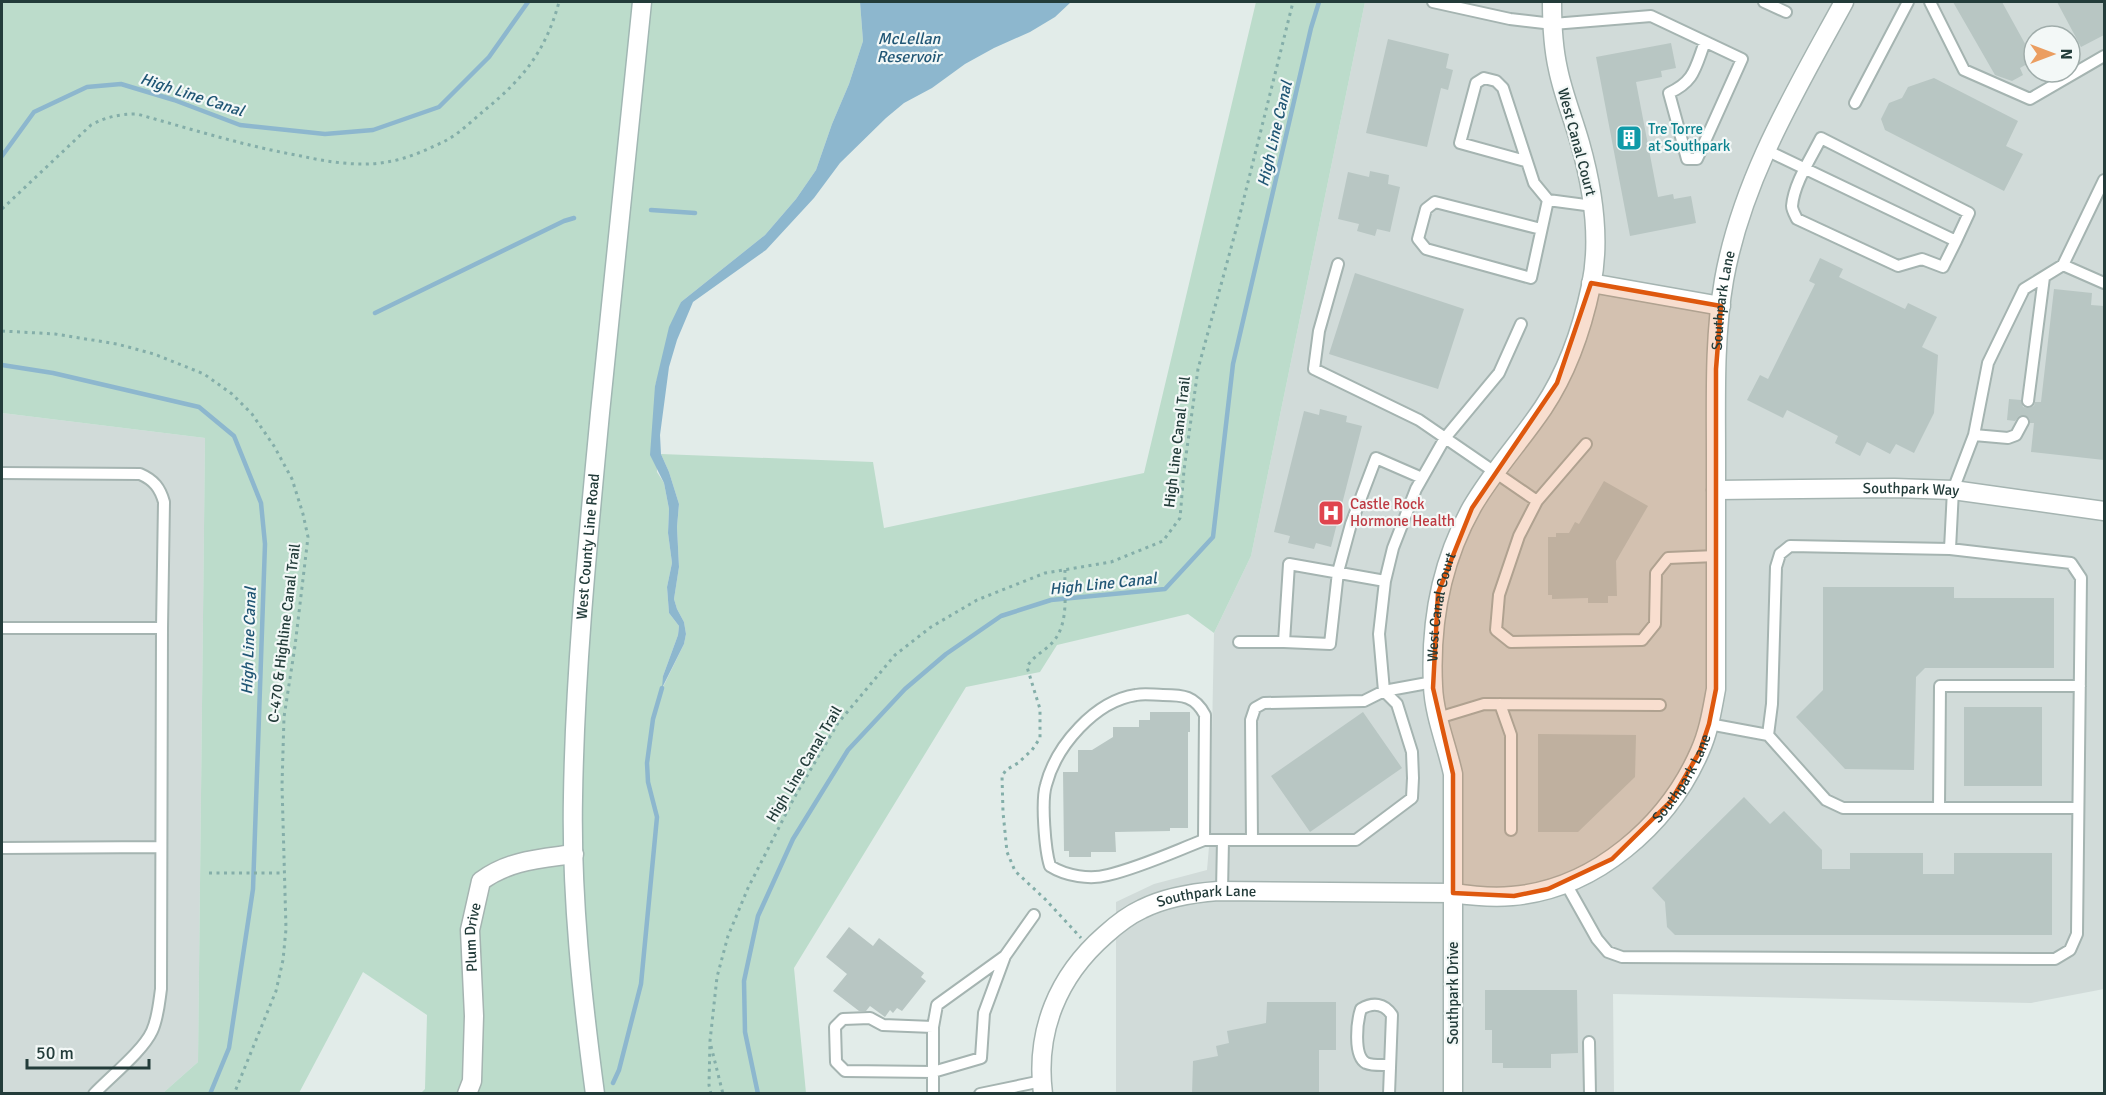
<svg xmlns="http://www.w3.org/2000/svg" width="2106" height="1095" font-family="Signika,sans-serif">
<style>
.built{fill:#d1dbd9;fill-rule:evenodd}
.green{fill:#bcdccb}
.water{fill:#8db7ce}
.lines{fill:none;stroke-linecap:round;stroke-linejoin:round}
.stream{stroke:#8db7ce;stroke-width:4.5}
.building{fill:#b8c6c3}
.lane-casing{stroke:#a5b4b1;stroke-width:14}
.street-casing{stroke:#a5b4b1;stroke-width:21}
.secondary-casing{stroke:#a1b7b3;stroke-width:21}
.path{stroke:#84aea9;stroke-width:3;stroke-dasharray:3 4.5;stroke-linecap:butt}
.lane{stroke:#fff;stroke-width:10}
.street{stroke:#fff;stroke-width:18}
.secondary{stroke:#fff;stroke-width:18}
.marked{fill:#de580e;fill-opacity:0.2;stroke:#de580e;stroke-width:4.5;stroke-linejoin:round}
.labels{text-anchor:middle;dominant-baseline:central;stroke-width:4.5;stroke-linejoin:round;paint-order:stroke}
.culture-label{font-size:15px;fill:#0d838f;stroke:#f3f8f7;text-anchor:start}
.street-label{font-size:15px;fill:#233c3a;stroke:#f3f8f7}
.health-label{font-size:15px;fill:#be3a42;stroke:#f3f8f7;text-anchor:start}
.water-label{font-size:16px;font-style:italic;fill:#205675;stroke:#f3f8f7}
</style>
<rect width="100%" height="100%" fill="#e2ece9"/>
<path class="built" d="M1365 2H2104V989L2031 1003 1613 994 1614 1093 1116 1094V902L1154 884 1207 870 1210 835 1214 633 1251 556ZM2034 36H2070V72H2034Z
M2 413 205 438 198 1062 163 1093 2 1094Z"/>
<path class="green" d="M2 2H860L863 41 849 84 832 124 816 170 796 199 765 235 681 302 655 386 657 472 664 483 669 509 668 533 672 563 667 587 669 613 679 626 678 635 663 676V687L684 644 686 634 684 622 677 609 674 599 679 567 677 527 679 504 669 472 661 454 873 462 884 528 1144 473 1256 2H1365L1251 556 1214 633 1188 614 1057 645 1040 672 966 687 794 968 806 1093H421L425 1089 427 1015 363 972 299 1093H163L198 1062 205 438 2 413Z"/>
<path class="water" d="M860 2H1071L1055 17 1030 32 994 48 965 64 932 88 904 103 886 118 840 163 814 198 766 250 693 302 677 340 669 367 660 435 661 454 669 472 679 504 677 527 679 567 674 599 677 609 684 622 686 634 684 644 662 688 663 676 678 635 679 626 669 613 667 587 672 563 668 533 669 509 664 483 650 455 655 386 669 327 681 302 765 235 796 199 816 170 832 124 849 84 863 41Z"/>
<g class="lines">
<path class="stream" d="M2 156 34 112 87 87 121 84 174 100 240 125 325 134 373 130 439 107 489 57 528 2
M651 210 695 213
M375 313 564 221 574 218
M2 365 53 373 199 407 234 436 261 503 265 544 253 889 229 1048 210 1094
M613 1083 619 1070 641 984 657 817 648 782 647 763 653 719 662 688
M758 1094 745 1032 744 981 758 916 793 839 848 750 905 689 946 654 1001 616 1051 600 1165 589 1213 537 1233 364 1311 28 1319 2"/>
</g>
<path class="building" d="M1953 2H2002L2034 60 2020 68 2023 75 2012 81 1995 75Z
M2057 2H2104V35L2081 47Z
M1388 39 1449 54 1446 68 1453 70 1448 90 1441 88 1427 147 1366 133Z
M1671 43 1676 68 1661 71 1662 77 1636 82 1658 197 1673 194 1674 199 1691 196 1696 223 1630 236 1596 57Z
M1934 78 2018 121 2006 146 2023 154 2004 191 1885 130 1881 119 1889 103 1902 98 1908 87Z
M1370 171 1389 175 1388 184 1400 187 1390 232 1377 229 1375 236 1357 231 1359 224 1338 219 1348 172 1369 177Z
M1820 258 1843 269 1839 277 1905 309 1908 303 1937 317 1922 347 1938 355 1934 413 1914 453 1896 444 1890 454 1867 442 1860 456 1835 443 1838 436 1787 410 1783 418 1747 400 1760 375 1768 379 1815 284 1809 281Z
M1355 273 1464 309 1438 389 1329 354Z
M2054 289 2092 293 2091 305 2104 306V460L2031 452 2034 423H2030L2029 418 2023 415 2019 416 2015 421 2007 420 2009 399 2021 400 2023 407 2028 408 2034 406 2035 402H2041Z
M1320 409 1347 416 1346 422 1362 426 1331 547 1316 543 1314 549 1288 543 1290 536 1274 532 1304 411 1319 415Z
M1604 481 1648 506 1616 561 1617 596H1608V603H1588V598L1552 599V595H1548V537H1556V533H1569L1575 522 1579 524Z
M1823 587H1954V598H2054V668H1925L1916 677 1914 770 1845 769 1796 717 1823 690Z
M1964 707H2042V786H1964Z
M1150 712H1190V732H1188V828H1170V831L1115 832 1116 852H1091V857H1069V851H1064L1063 772H1078V750H1092L1113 737V727H1139V720H1150Z
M1363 712 1402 768 1310 832 1271 776Z
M1538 734 1636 735 1635 777 1578 832H1538Z
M1744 797 1770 824 1784 811 1822 850V869H1850V853H1923V874H1954V853H2052V935H1675L1667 927 1665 902 1652 888Z
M849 927 873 946 879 938 924 973 921 977 926 981 902 1011 897 1008 893 1013 890 1010 885 1017 870 1006 866 1011H859L833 991 847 974 826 957Z
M1485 990H1577L1578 1053 1551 1054V1068H1503V1063H1492V1030H1485Z
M1267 1002H1336V1050H1319V1094H1192L1193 1061 1218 1056 1216 1046 1229 1043 1227 1031 1266 1023Z"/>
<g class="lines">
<g class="lane-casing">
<path id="lane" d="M1433 2 1510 19 1553 24 1651 16 1742 59 1697 159H1687L1669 93C1695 81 1695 68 1705 42
M1764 2 1786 12
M1930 2 1964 70 2030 99 2104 56
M1855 103 1908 2
M1766 150 1956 241 1969 213 1821 138C1811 158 1794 183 1792 206 1792 210 1795 215 1797 219L1898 266 1922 259 1943 267 1956 241
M1525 161 1460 143 1476 83 1484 78 1496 81 1503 88 1534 183 1548 200 1593 206
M1541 229 1435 202 1426 209 1418 239 1426 249 1531 278 1548 200
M1338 264 1319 331 1314 369 1419 420 1537 501
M2063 265 2104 283
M2028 401 2044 277
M1974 435 2008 438 2016 435 2023 422
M1586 444 1537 501 1519 536 1499 595 1496 630 1511 642 1642 640 1655 624 1656 573 1668 558 1716 556
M2 473 140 474C154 480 160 488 164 502L162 628H2
M1950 549 1790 546 1780 554 1776 567 1772 704 1768 735 1826 800 1843 808H2078
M1385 581 1289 564 1284 642 1330 644 1338 572 1351 524 1376 458 1422 478
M1239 642H1284
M1433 682 1384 691 1379 634 1385 581 1393 548 1416 489 1445 438 1499 373 1521 324
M1384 691 1397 704 1412 752 1413 778 1412 798 1356 840H1252L1251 720 1255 708 1264 703 1364 701Z
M1500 704 1511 735V830
M1438 718 1484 704 1660 705
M1709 724 1768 735
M1939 808 1940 686H2080
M1204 840C1173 852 1141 867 1108 875 1090 880 1066 876 1050 866 1045 850 1041 801 1046 785 1056 746 1095 701 1136 695 1145 693 1154 695 1163 695 1183 695 1195 696 1205 715L1204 840H1223
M2 848 161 847
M1565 882 1597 939 1608 952 1622 957 2055 959 2070 950 2077 934 2081 578 2071 563 1950 549 1953 490 1974 435 1988 363 2024 289 2063 265 2104 180
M1222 891 1223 840H1252
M933 1027 883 1025 870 1018 843 1019 835 1027 836 1062 845 1071 933 1072 981 1058 984 1013 1005 956
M1589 1042 1590 1094
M94 1094C110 1077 143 1051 152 1031 158 1018 159 1003 161 989L162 628
M933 1094V1027L937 1005 1005 956 1034 915
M980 1094 1042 1081
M1389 1094 1392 1015C1384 1003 1373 1002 1361 1009 1357 1021 1353 1056 1366 1063 1373 1066 1383 1065 1390 1065"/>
</g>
<g class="street-casing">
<g id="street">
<path d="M1591 283 1721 306"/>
<path id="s1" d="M1716 490 1894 488 1953 490 2104 511"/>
<path id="s2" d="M467 1094 472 1081 474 1016 470 930 481 881C510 860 539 859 574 854"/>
<path id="s3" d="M1043 1094C1035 1031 1058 976 1105 935 1116 925 1129 915 1142 909 1166 897 1192 893 1218 891L1453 893C1473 896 1492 898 1512 896 1595 889 1668 825 1700 751 1709 731 1712 710 1716 689 1716 611 1716 534 1716 457 1716 398 1714 338 1724 280 1742 179 1796 90 1844 2"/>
<path id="s4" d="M1453 1094V774C1447 746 1434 715 1433 686 1430 624 1441 562 1472 507 1493 471 1520 442 1543 408 1567 372 1582 329 1591 286 1601 239 1593 189 1580 143 1573 118 1563 94 1558 69 1553 47 1552 24 1552 2"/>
</g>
</g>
<g class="secondary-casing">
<g id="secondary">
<path id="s5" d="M595 1094C582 996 571 896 573 797 575 669 588 540 600 413 613 275 627 138 642 2"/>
</g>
</g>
<path class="path" d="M2 209 91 125C106 117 119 114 137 114 191 129 245 146 301 156 328 162 359 167 387 162 407 159 429 149 447 140 461 132 474 119 486 109 524 78 546 50 559 2
M2 331 55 334 117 344 154 354 204 374 232 394 252 414 274 446 292 479 303 514 308 537 295 646 284 717 282 785 286 929 283 960 276 991 234 1094
M1065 570C1064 594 1070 625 1051 644 1043 652 1032 657 1027 667L1040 709V738L1032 750 1018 763 1006 770 1002 776 1003 812 1007 852 1015 871 1046 900 1081 938
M209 873H284
M711 1046 723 1094
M711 1094 709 1085 710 1041 717 977 728 936 748 888 794 798 838 723 895 655 931 627 977 600 1045 573 1111 562 1163 541 1180 518 1184 470 1198 369 1237 226 1293 2"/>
<use href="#lane" class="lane"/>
<use href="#street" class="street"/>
<use href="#secondary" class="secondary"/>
</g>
<path class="marked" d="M1591 283 1721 306 1716 369V689L1709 724 1700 751 1671 801 1612 859 1548 889 1514 896 1453 893V774L1433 688 1438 593 1472 508 1557 383Z"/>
<defs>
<g id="building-square" transform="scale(1.35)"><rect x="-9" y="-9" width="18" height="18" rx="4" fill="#0f9aa8" stroke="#f3f8f7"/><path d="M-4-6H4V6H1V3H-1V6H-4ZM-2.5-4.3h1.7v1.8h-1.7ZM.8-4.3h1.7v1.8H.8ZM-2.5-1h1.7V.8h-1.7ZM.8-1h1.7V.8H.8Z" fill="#fff"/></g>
<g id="hospital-square" transform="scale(1.35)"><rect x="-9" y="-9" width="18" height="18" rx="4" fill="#e0444e" stroke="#f3f8f7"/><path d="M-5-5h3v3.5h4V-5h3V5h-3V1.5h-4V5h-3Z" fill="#fff"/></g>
</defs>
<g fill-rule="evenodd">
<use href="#building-square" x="1629" y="138"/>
<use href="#hospital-square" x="1331" y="513"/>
</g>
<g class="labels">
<g class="culture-label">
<text x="1648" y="129">Tre Torre<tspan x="1648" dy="17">at Southpark</tspan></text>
</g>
<g class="street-label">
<text transform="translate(1577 142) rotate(75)">West Canal Court</text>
<text stroke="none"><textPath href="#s3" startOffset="1298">Southpark Lane</textPath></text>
<text transform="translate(1177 442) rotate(-83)">High Line Canal Trail</text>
<text stroke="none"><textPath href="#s1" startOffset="195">Southpark Way</textPath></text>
<text stroke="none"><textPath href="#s5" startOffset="549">West County Line Road</textPath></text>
<text stroke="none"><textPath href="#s4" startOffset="490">West Canal Court</textPath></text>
<text transform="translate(284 633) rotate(-83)">C-470 &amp; Highline Canal Trail</text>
<text transform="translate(804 764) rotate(-59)">High Line Canal Trail</text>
<text stroke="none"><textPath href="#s3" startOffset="812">Southpark Lane</textPath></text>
<text stroke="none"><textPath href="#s3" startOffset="290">Southpark Lane</textPath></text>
<text stroke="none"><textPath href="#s2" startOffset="158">Plum Drive</textPath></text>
<text transform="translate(1453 993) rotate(-90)">Southpark Drive</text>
</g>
<g class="health-label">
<text x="1350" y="504">Castle Rock<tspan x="1350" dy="17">Hormone Health</tspan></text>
</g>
<g class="water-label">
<text x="909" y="39">McLellan<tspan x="909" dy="18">Reservoir</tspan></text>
<text transform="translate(192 95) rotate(18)">High Line Canal</text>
<text transform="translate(1275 134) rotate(-77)">High Line Canal</text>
<text transform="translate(1103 584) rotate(-6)">High Line Canal</text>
<text transform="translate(249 641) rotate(-88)">High Line Canal</text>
</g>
</g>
<rect width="2106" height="1095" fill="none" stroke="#233c3a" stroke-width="6"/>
<g transform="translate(2052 54) rotate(90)"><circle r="28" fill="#f3f8f7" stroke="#a0adab" stroke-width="1.5"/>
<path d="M0-4.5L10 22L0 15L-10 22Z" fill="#eb9e61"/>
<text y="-9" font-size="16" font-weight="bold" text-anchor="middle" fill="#233c3a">N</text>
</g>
<path d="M27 1059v9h122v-9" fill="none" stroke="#233c3a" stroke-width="3"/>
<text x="36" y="1059" font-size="18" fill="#233c3a" stroke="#f3f8f7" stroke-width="4.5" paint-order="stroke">50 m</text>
</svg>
